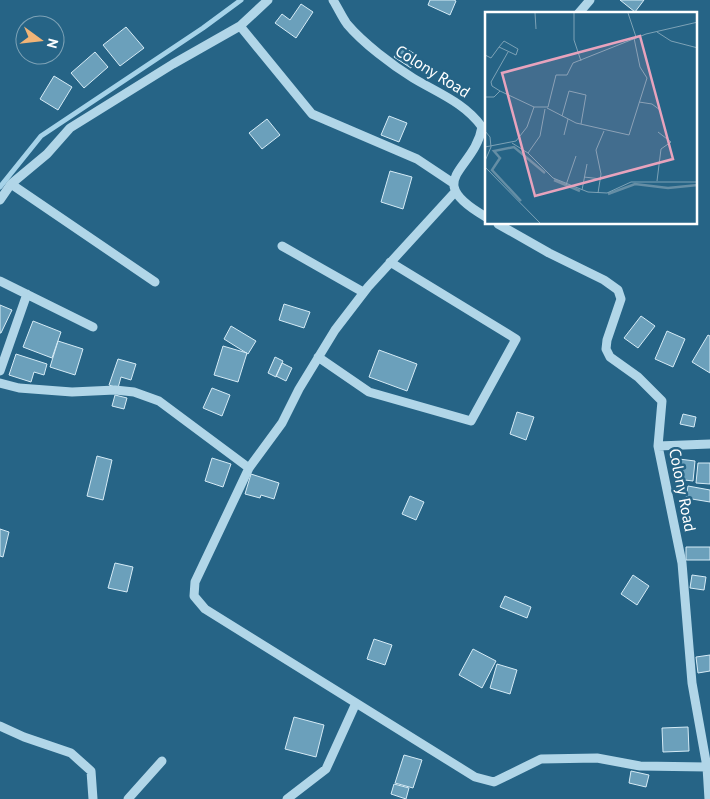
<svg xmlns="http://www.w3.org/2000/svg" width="710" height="799" font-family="'PT Sans',sans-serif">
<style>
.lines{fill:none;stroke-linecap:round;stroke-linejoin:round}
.stream{stroke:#a6d3e9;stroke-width:5}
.building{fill:#6ba0bb;stroke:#d5ebf6}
.minor{stroke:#b1d6e8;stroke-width:9}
.labels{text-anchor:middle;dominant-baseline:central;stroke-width:5;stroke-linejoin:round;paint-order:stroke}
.street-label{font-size:16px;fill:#fff;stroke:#266486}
.inset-river{fill:none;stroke:#658ea5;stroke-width:2.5}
.inset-road{fill:none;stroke:#7da2b6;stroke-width:1}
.view{fill:#e7a3bd;fill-opacity:0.15;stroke:#e7a3bd;stroke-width:2.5}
.inset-edge{fill:none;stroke:#fff;stroke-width:2.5}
</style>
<rect width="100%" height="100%" fill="#266486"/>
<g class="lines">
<path class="stream" d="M0 187 41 136 203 28 241 0"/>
</g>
<path class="building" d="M430 0H454L456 1 450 15 428 5Z
M620 0H644L635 12Z
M301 4 313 12 296 38 275 23 282 14 290 20Z
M126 27 144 48 120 66 103 45Z
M402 46 418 56 411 68 394 57Z
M95 52 108 67 84 88 71 73Z
M54 76 72 87 58 110 40 99Z
M389 116 407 123 399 142 381 135Z
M267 119 280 135 262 149 249 133Z
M390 171 412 177 403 209 381 202Z
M284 304 310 312 304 328 279 320Z
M0 305 12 310 1 333H0Z
M641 316 655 326 638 348 624 338Z
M33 321 61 332 52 358 23 347Z
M231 326 256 341 248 354 224 339Z
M667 331 685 339 673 367 655 359Z
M708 335 710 336V373L692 362Z
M58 341 83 349 75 375 50 367Z
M223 346 247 353 238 382 214 375Z
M379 350 417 364 407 391 369 377Z
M16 354 47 364 44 375 34 372 31 382 9 375Z
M275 357 283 361 276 377 268 373Z
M118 359 136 364 131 380 121 377 118 388 109 385Z
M282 363 292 368 286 381 276 376Z
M212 388 230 395 222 416 203 408Z
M115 395 127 398 124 409 112 406Z
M517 412 534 417 526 440 510 434Z
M683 414 696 417 694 427 680 424Z
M97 456 112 460 103 500 87 496Z
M212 458 231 464 223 487 205 481Z
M679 459 695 461 693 481 677 479Z
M698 463H710V484L696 483Z
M251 474 279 483 274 499 261 495 260 498 245 494Z
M688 486 710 490V502L686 498Z
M410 496 424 502 416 520 402 514Z
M0 529 9 532 3 557 0 556Z
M686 547H710V560H686Z
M115 563 133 567 127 592 108 588Z
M633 575 649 586 637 605 621 594Z
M692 575 706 577 704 590 690 588Z
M505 596 531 607 527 618 500 607Z
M374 639 392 645 385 665 367 659Z
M473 649 496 661 482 688 459 675Z
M710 655V671L698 673 696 657Z
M497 664 517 670 510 694 490 688Z
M294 717 324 725 316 757 285 749Z
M688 727 689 751 663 752 662 728Z
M404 755 422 760 413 788 395 783Z
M631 771 649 775 646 787 629 783Z
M394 784 409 788 406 799 391 794Z"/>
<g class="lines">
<path class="minor" d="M333 0C338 8 342 17 347 24 363 43 392 65 413 78 438 93 465 103 482 127 475 171 420 179 486 217
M578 14 590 0
M240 26 312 114 417 159 453 183
M11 184 155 282
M455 192 368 287 335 330 299 389 282 423 249 468 195 582 194 596 205 609 475 777 494 782 541 759 597 758 640 766 707 767
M0 200 11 184 47 154 70 128 173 64 240 26 268 0
M498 224 549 253 604 280 618 290 621 299 607 340 606 349 610 357 638 377 662 401 658 446 682 563 692 683 707 767 709 799
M282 246 363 292
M0 281 93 327
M318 357 369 392 471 421 516 339 390 262
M0 371 27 294
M0 383 19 388 72 392 115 390 134 392 159 401 249 468
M658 446 710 444
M0 726 24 737 71 753 91 771 93 799
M128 799 162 761
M287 799 326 769 356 703"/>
</g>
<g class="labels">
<g class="street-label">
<text transform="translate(433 71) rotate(32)">Colony Road</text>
<text transform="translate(683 490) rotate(79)">Colony Road</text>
</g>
</g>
<g transform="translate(485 12)">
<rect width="212" height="212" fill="#266486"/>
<path class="inset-river" d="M69 168 95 179M123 182 150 172 183 176 213 173M36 189 7 158 15 146 9 139 29 135 60 161"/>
<path class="inset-road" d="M50 1 51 17M89 1V28L96 49M143 1 151 25M172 20 186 29 213 36M19 29 33 37 31 43 14 35ZM0 43 6 46 14 35M15 79 49 95M0 85H9L15 79 7 74 6 70 23 40M154 90 167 92 175 98M62 96 91 111 144 123 162 66 155 55 149 26M77 104 84 79 101 83 96 112M0 119 5 125 6 135 0 149M79 123 83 107M27 131 43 141 68 166 103 180 122 181 146 170H213M0 135 31 129 42 115 49 95H63L71 63H82L88 51 161 22 213 10M43 141 55 124 60 97M0 155 56 212M99 165 116 167M172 169 176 137 186 130 173 120M81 173 91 144M97 178 102 152M113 181 116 162 111 138 119 119"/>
<path class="view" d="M155 24 188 147 50 184 17 61Z"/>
<rect width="212" height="212" class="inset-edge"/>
</g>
<g transform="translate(40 40) rotate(105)"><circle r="24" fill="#266486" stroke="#7da2b6"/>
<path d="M0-4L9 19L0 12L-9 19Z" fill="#f1b477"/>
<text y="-8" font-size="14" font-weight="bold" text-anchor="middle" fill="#ffffff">N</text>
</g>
</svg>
